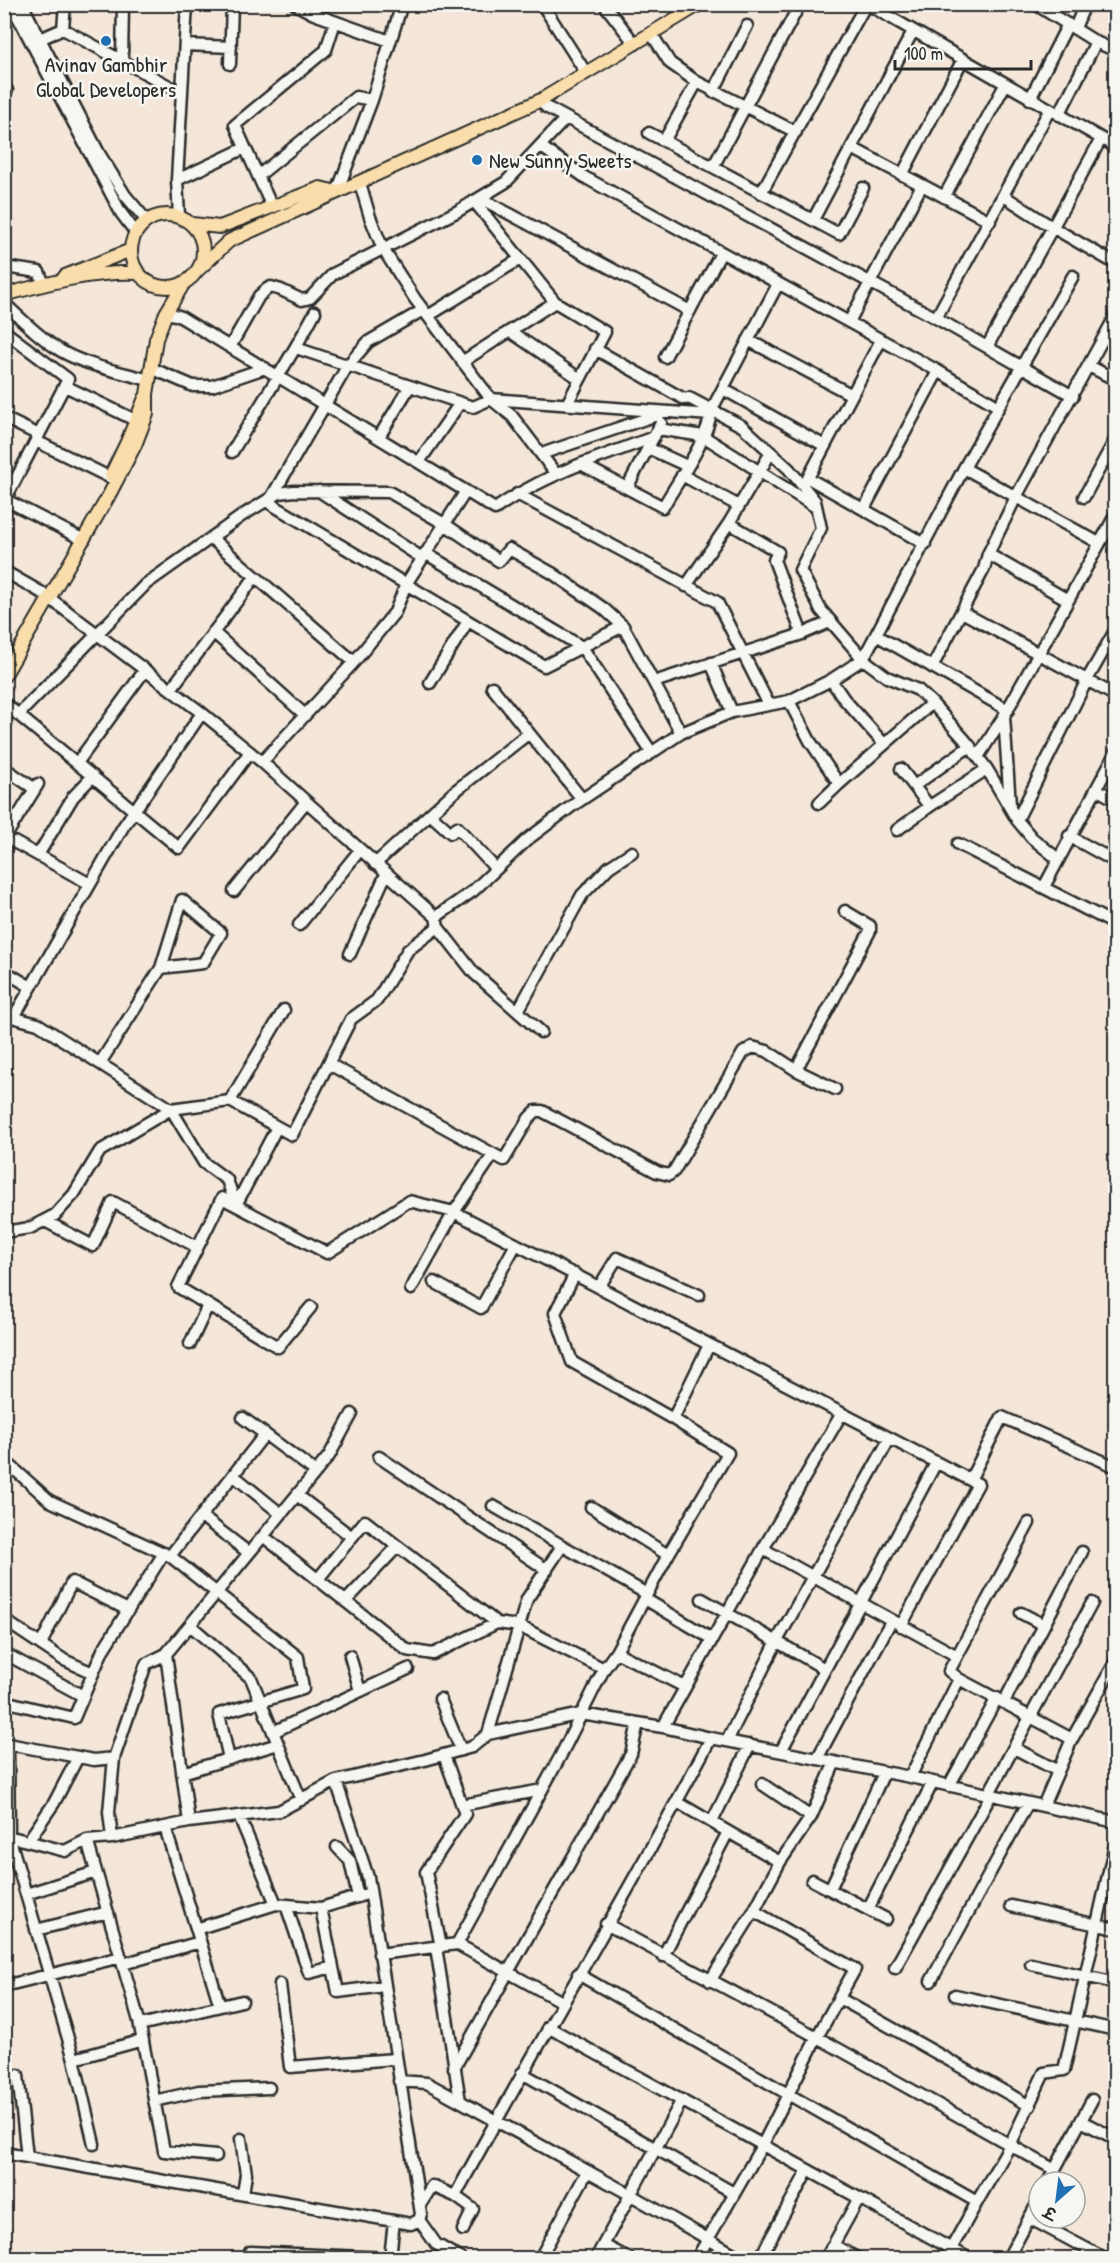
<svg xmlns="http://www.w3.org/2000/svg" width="1120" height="2263" font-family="'Patrick Hand','Playpen Sans Deva',sans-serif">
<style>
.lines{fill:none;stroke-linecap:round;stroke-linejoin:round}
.minor-casing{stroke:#2b2b2b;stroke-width:15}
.major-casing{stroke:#2b2b2b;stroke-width:16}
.minor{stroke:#f6f6f2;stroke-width:10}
.major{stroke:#f9deab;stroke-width:12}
.poi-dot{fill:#1f6fb2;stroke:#f6f6f2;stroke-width:2}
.labels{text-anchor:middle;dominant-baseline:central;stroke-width:5;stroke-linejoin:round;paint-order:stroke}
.poi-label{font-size:22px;fill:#2b2b2b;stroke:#f6f6f2}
</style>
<rect width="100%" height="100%" fill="#f4e7d9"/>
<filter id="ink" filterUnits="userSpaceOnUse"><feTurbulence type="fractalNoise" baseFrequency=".0167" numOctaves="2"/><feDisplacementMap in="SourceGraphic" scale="12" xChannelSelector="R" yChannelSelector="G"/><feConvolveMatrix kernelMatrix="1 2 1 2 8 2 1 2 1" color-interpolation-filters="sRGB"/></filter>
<g filter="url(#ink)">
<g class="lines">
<g class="minor-casing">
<path id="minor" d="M11 4 121 213 136 233
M22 4 100 155 125 195 147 221
M295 4 314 14 390 41
M542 4 586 73
M604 4 635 44
M867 4 1116 147
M1035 4 1096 42 1116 51
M1075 28 1085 4
M63 29 65 4
M651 33 670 63 697 82 796 132
M33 42 63 29 182 93
M185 45 231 47
M122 61 123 4
M230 64 232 4
M4 89 7 90 4 94
M713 92 747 26
M1030 99 1068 24
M541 100 546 107 936 318 1073 396
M1059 115 1096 42
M649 133 839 234 863 188
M664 141 697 82
M540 146 586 178 938 371 999 407
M852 148 990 221
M713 167 800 4
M902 175 962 61
M258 176 356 97 372 100
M177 180 245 148
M360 183 370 217 383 249 415 299 491 399 512 416 556 474
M337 192 372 100 402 4
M761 193 866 4
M1004 196 1052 227 1116 264
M944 197 1005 85
M480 198 690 311
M474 201 555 302 605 332 567 404
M272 207 235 125 326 50 335 22
M179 216 177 180 187 4
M813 220 913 31
M4 267 39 272 44 284
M4 303C21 319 41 339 61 351 87 366 121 372 149 380
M166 313 179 316 495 509C522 490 551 476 581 464L663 507C680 477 706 444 712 409L778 284
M428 316 520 259
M936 318 1050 109
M849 322 922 185
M4 331 68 379 5 500
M511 332 580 379
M748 340 852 395
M881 340 808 478 925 544
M230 347 259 296 267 289 271 287 281 290 302 300 310 298 333 274 458 211 506 182 566 118
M987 347 1101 139
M296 348 473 407 491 399 711 415
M595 349 684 399 689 398 742 426 789 469 815 501 821 528 800 570 821 610 863 659 887 677 918 690 932 703 965 740 987 769 1017 820 1032 838 1058 859
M665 357 721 253
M462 362 555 302
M1089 366 1116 380
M151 368 193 386H212L265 368
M65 386 135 420
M723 389 825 446
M4 418 39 435
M658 429 703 436 814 506
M379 437 410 386
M36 441 109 477
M648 448 687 466
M232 452C260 405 290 360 315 312
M541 454 660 414
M419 462 460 403
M581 464 654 437
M964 468 1099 543
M682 475 739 506
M627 488 661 423
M319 491 422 558
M517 494 717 602 769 705
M1084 497 1116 438
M271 498 348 365 368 342 423 310
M4 499 84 540
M266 501 544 666 623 626
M864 509 938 371
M729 523 778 552 774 560 802 634
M211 538 354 662
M425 553 582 647 652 753
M988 554 1068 600
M4 571 44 594 202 713 262 762 436 917
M686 586 729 523 770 454
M962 612 1116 696
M213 632 305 715
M876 635 1008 710
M711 663 732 712
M932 667 984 569 988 554 1016 497 1116 315
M831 680 844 699 884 744
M654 682 802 634 830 622
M430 683 468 621
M492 687 582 799
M171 689 255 577
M789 701 810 741 839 784 932 703
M4 703 179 848 250 752
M18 715 146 584 243 515 279 493 294 491 389 492 443 523 499 561 509 549 552 573 603 608 623 626 681 733
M978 757 1004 716
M262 762 354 662 395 612 406 584 466 491
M77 763 145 670
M4 768 35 789
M901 769 929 806
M914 786 970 746
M1096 789 1116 800
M819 803 839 784
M1010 805 1004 716 1116 514
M430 814 451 833 457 827 496 869
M1017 820 1087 680 1116 629
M897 830 933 804 987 769
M1069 836 1116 862
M4 839 38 784
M14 842 90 884
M958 844 1109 921
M38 855 73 797 93 776
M375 864 454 792 529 733
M1044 887 1116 752
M234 891 305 803
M299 925 360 850
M438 927 474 973 541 1032
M350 954 386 874
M4 971 31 987
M518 1011 582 895 609 867 632 852
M4 1015 38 1024 171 1109 204 1163 227 1180 236 1205
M14 1017 123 827 202 713
M100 1063 161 968 182 900 221 933 203 963 161 968
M329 1064 504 1160 529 1118 536 1111H542L657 1172 669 1175 674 1171 743 1053 752 1047 767 1051 796 1070 835 1089
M796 1070 870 931V926L845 911
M230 1101 284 1010
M236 1205 277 1127
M45 1221 93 1246 113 1202 197 1247
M4 1232 30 1228 55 1215 74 1194 100 1151 171 1109 230 1101 292 1135 351 1019 377 1000 408 950 438 927 436 917 473 891 528 839 572 806 681 733 732 712 789 701 831 680 863 659 964 468 1073 276
M434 1282 481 1308 516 1244
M599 1287 617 1258 699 1295
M411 1289 454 1212 493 1155
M311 1307 278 1347 178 1287 222 1198 327 1253 409 1201 454 1212 978 1484 901 1626
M190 1344 208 1305
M243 1418 316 1472
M673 1419 709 1345
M379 1457 547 1570
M4 1460 50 1501 170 1556 298 1657 303 1689 219 1714 229 1759
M233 1475 281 1514
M970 1480 1002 1417 1116 1467
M297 1495 352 1537
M493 1506 647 1594
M591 1507 668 1555
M201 1516 249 1553
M1029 1523 949 1671 959 1679 1072 1739
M263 1536 407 1650 433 1654 497 1623
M763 1549 957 1656
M170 1556 265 1434
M318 1579 365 1521 497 1623 519 1626 604 1669
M645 1599 712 1639
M702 1599 825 1669
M346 1601 397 1547
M1021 1613 1044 1625
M4 1620 64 1660 93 1673
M190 1625 251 1678 301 1800
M41 1644 72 1582 128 1610
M616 1652 685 1687
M4 1653 83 1696
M166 1654 189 1822
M350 1656 360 1691
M440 1699 461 1750
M4 1701 74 1718 103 1650 164 1553
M1004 1702 1082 1552
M663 1727 763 1549 842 1413
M273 1732 408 1669
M488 1734 527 1599 562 1546
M727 1741 777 1641 890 1438
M1014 1748 1058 1771
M781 1751 936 1463
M817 1759 891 1621
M182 1773 278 1744
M910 1777 959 1679
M336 1781 368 1877 421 2214 419 2220 436 2244 460 2258
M762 1784 811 1817
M949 1786 997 1698
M988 1795 1092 1603
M677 1802 780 1862
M462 1805 542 1790
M1043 1806 1072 1739 1116 1661
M239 1816 276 1904 321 1908 370 1893
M712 1822 750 1745
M165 1827 220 2006
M4 1835 65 1851 87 1840 112 1838 189 1822 279 1811 336 1781 425 1760 472 1747 488 1734 581 1714 663 1727 711 1738 910 1777 1116 1822
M112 1838 109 1812 114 1758 146 1664 166 1654 329 1456 352 1414
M87 1840 139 2021 164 2151 216 2156
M28 1841 54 1803 78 1757
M337 1847 350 1861 358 1897
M812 1880 886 1919
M830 1889 884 1773
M26 1894 96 1872
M286 1905 309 1973 333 1967
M1011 1906 1116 1929
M321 1908 338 1992 384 1986
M868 1909 933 1782
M606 1924 817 2037 1055 2170
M196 1929 276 1904
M36 1930 108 1912
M436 1947 460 2101
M441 1947 426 1872 465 1814 444 1755
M379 1954 457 1944
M663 1956 728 1832
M123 1964 200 1942
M1031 1964 1116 1983
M895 1968 991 1795
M578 1974 977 2202
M710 1981 754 1911 780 1862 811 1817 835 1762
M931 1981 1028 1803
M280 1984 290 2067 395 2059
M4 1986 121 1957
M955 1995 1116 2030
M839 1998 1030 2106
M562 2002 457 1944 560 1757 604 1669 616 1652 668 1555 728 1453 673 1419 572 1362 555 1313 575 1274
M140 2025 242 2001
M548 2027 968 2258
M74 2059 143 2040
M5 2064 8 2077 18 2075 27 2157
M454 2068 631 1754 638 1723
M522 2073 734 2193
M399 2081 427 2083 631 2195 741 2258
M154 2101 199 2091 269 2088
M1081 2121 1116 2139
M241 2139 246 2174 243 2194
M94 2144 74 2059 9 1836 8 1744 94 1760 114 1758
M4 2153 411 2224 419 2220
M1048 2182 1092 2100
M455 2196 473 2209 463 2230
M420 2205 432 2186 455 2196C538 2042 629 1893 711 1738
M1029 2218 1104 2258
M603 2245 628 2258
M833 2245 857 2258
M250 2252 386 2258
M390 2258 394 2221
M540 2258 587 2172
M596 2258 682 2100
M697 2258 763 2144 817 2037 855 1969 754 1911
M760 2258 808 2170
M826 2258 859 2198
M946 2258 977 2202 1010 2145 1044 2073 1064 2070 1116 1840
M1008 2258 1039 2200"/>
</g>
<g class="major-casing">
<path id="major" d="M131 251a36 36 0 1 1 72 0a36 36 0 1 1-72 0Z
M192 224 220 227 320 188 337 192
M199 269 229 241 541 100 700 4
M65 276 131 250
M4 295C48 283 93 271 138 273
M111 475 127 442 145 398
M4 676 108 497 135 445 147 414V394L156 339 166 313 184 283"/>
</g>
<use href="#minor" class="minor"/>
<use href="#major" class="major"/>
</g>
</g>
<g class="poi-dot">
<circle cx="106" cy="41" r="6"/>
<circle cx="477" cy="160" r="6"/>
</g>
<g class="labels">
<g class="poi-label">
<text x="106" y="64">Avinav Gambhir<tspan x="106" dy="25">Global Developers</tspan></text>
<text x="489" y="160" text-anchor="start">New Sunny Sweets</text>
</g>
</g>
<rect width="1120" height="2263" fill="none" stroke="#f6f6f2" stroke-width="24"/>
<rect x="12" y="12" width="1096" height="2239" fill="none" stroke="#2b2b2b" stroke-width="2" filter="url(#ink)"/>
<g transform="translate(1057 2200) rotate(208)"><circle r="28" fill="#f6f6f2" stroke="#a5a5a2" stroke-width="1.5"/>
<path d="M0-4.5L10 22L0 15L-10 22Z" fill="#1f6fb2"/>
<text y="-9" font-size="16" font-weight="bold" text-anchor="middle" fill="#2b2b2b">उ</text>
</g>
<path d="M895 60v9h136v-9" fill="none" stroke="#2b2b2b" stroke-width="3"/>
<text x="904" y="60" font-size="18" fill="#2b2b2b" stroke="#f6f6f2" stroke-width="4.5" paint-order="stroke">100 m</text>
</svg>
